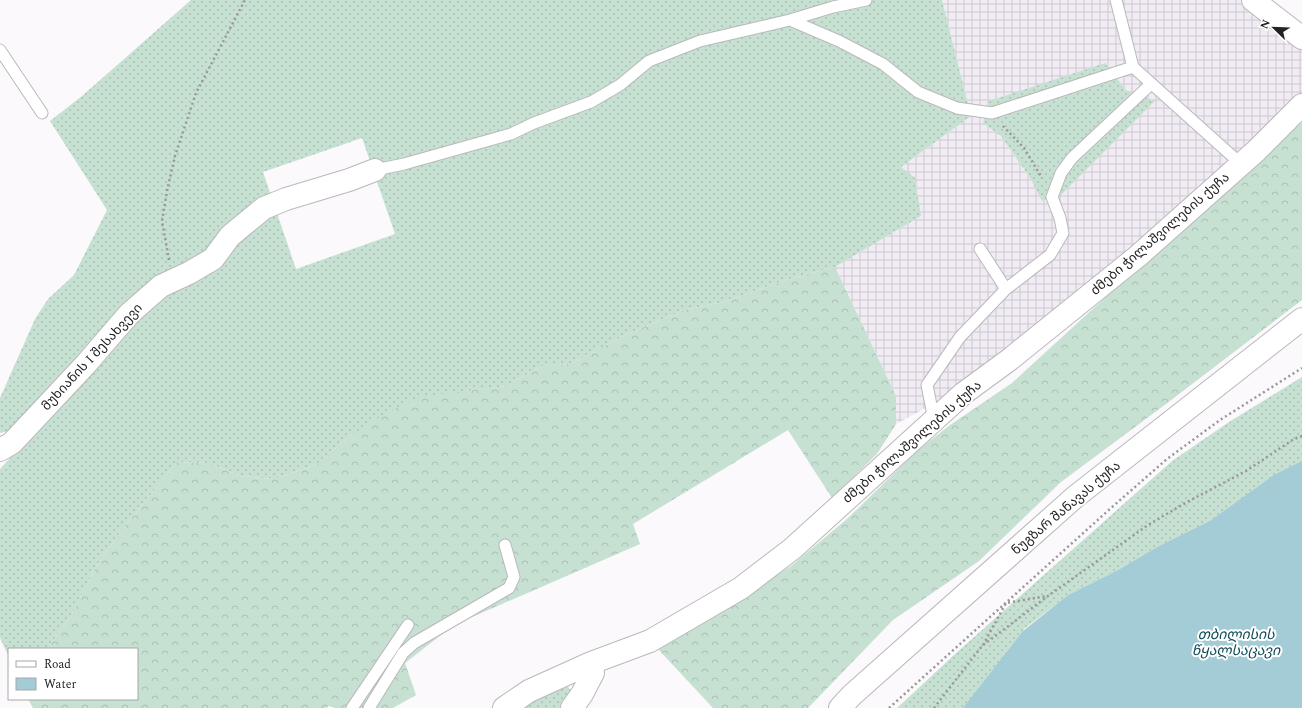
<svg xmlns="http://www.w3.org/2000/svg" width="1302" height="708" font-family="Spectral,'Noto Sans Georgian',serif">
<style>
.industrial{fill:url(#industrial-grid);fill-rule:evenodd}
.grass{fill:url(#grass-dots);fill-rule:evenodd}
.forest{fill:url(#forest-crowns)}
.water{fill:#a3ccd6}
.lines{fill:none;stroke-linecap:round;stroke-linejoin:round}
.lane-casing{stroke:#bab8bb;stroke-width:13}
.street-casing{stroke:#bab8bb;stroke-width:24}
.secondary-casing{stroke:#bab8bb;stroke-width:24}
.path{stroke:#979698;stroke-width:2.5;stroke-dasharray:2 3;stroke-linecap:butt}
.lane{stroke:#fff;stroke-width:11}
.street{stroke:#fff;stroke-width:22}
.secondary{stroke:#fff;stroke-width:22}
.labels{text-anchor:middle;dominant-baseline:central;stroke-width:4;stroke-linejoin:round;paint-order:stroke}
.street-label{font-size:13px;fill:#222223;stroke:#fff}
.water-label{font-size:14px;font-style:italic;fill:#0f4a55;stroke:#fff}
</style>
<defs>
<pattern id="industrial-grid" width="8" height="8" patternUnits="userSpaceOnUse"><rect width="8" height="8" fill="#f1ebf4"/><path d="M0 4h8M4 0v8" fill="none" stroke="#cec9d1"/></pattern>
<pattern id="grass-dots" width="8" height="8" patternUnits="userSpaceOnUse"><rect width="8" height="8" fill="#c6e0d2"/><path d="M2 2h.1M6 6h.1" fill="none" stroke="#aac0b4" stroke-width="1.8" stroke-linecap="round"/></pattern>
<pattern id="forest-crowns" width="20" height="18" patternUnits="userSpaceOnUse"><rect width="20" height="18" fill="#c6e0d2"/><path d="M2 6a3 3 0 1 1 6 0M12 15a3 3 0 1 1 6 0" fill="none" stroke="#aac0b4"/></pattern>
</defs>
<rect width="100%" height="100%" fill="#fbf9fc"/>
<path class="industrial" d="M942 0H1242L1302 50V93L1144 242 944 398 896 424V396L835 267 921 216 901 167 971 116ZM1104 63 1126 90 1154 101 1042 200 1030 178 1001 136Z"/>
<path class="grass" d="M191 0H942L971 116 901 167 915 178 921 216 835 267 786 280 724 302 684 310 623 336 571 364 542 366 506 386 461 392 350 436 317 464 275 479 240 476 209 463 177 462 122 530 97 565 72 614 47 649H9V657L0 638V469L23 444 15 430 0 433V398L35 319 48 299 74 275 107 210 50 121 82 96ZM362 138 395 234 296 269 263 172Z
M1105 63 1126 90 1155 101 1061 195 1042 201 1030 178 1001 136 983 123 989 101Z
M1302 377V479L1157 547 1118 570 1068 595 1024 629 989 708H897L955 654 1172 461 1229 422Z
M567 686 572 691 561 708H522L553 689Z"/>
<path class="forest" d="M1302 123V300L1166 404 1061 482 979 561 893 620 808 708H713L657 648 791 566 848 518 918 450 950 425 1012 383 1288 130Z
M835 267 896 396V424L877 454 832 498 788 430 633 524 640 544 454 625 405 663 416 695 393 708H335L329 706 326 708H33L28 699H137V649H47L72 614 97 565 122 530 177 462 209 463 240 476 275 479 317 464 350 436 385 414 418 397 506 386 542 366 571 364 623 336 684 310 724 302 786 280Z"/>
<path class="water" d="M1302 461V708H963L1023 631 1068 595 1118 570 1157 547 1210 521 1274 475Z"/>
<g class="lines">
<g class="lane-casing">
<path id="lane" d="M1116 0 1133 67 1241 164
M790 20 839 41 883 64 918 92 957 108 992 113 1133 67
M0 50 42 113
M375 170 404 164 511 134 534 123 591 102 620 85 649 61 700 41 790 20 833 7 866 0
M1006 289 1050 255 1063 233 1060 218 1052 197 1061 173 1072 158 1151 84
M934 420 927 385 960 337 1006 289 980 249
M352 708 408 625
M369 708 403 653 414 643 509 588 514 577 505 545"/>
</g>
<g class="street-casing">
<path id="street" d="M1253 0 1302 38
M0 450 12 443 86 364 129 314 161 286 189 273 213 259 230 236 264 208 286 199 349 180 375 170
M504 708 529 691 591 663 650 641 741 588 792 549 964 393 1009 360 1138 256 1256 151 1302 105
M572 708 582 694 593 673 591 663"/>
</g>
<g class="secondary-casing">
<path id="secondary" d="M840 708 852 695 1075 497 1302 319"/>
</g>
<path class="path" d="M1003 126 1024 148 1042 178
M169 260 162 221 167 191 175 156 196 93 245 0
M983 645 1006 603 1047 596
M889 708 1111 508 1167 459 1220 420 1302 368
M934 708 982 646 1048 596 1148 525 1187 502 1246 471 1294 439 1302 436"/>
<use href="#lane" class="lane"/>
<use href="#street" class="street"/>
<use href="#secondary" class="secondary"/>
</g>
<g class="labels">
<g class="street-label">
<text transform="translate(1160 234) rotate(-41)">ძმები ჭილაშვილების ქუჩა</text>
<text transform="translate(92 357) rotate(-47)">მუხიანის I შესახვევი</text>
<text transform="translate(912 442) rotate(-41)">ძმები ჭილაშვილების ქუჩა</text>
<text transform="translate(1066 508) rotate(-40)">ნუგზარ შანავას ქუჩა</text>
</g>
<g class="water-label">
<text x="1236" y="634">თბილისის<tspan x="1236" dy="16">წყალსაცავი</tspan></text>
</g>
</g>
<rect x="8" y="648" width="130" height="52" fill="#ffffff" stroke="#a7a7a7"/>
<rect x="16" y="661" width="20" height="6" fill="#ffffff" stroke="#a7a7a7"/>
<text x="44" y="668" font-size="12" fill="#222223">Road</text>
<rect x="16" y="678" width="20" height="12" fill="#a3ccd6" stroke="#a7a7a7"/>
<text x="44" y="688" font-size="12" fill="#222223">Water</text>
<g transform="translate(1274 28) rotate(293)" stroke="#ffffff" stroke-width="3" paint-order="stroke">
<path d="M0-3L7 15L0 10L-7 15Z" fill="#222223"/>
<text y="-6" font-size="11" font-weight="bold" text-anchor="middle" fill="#222223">N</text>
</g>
</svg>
